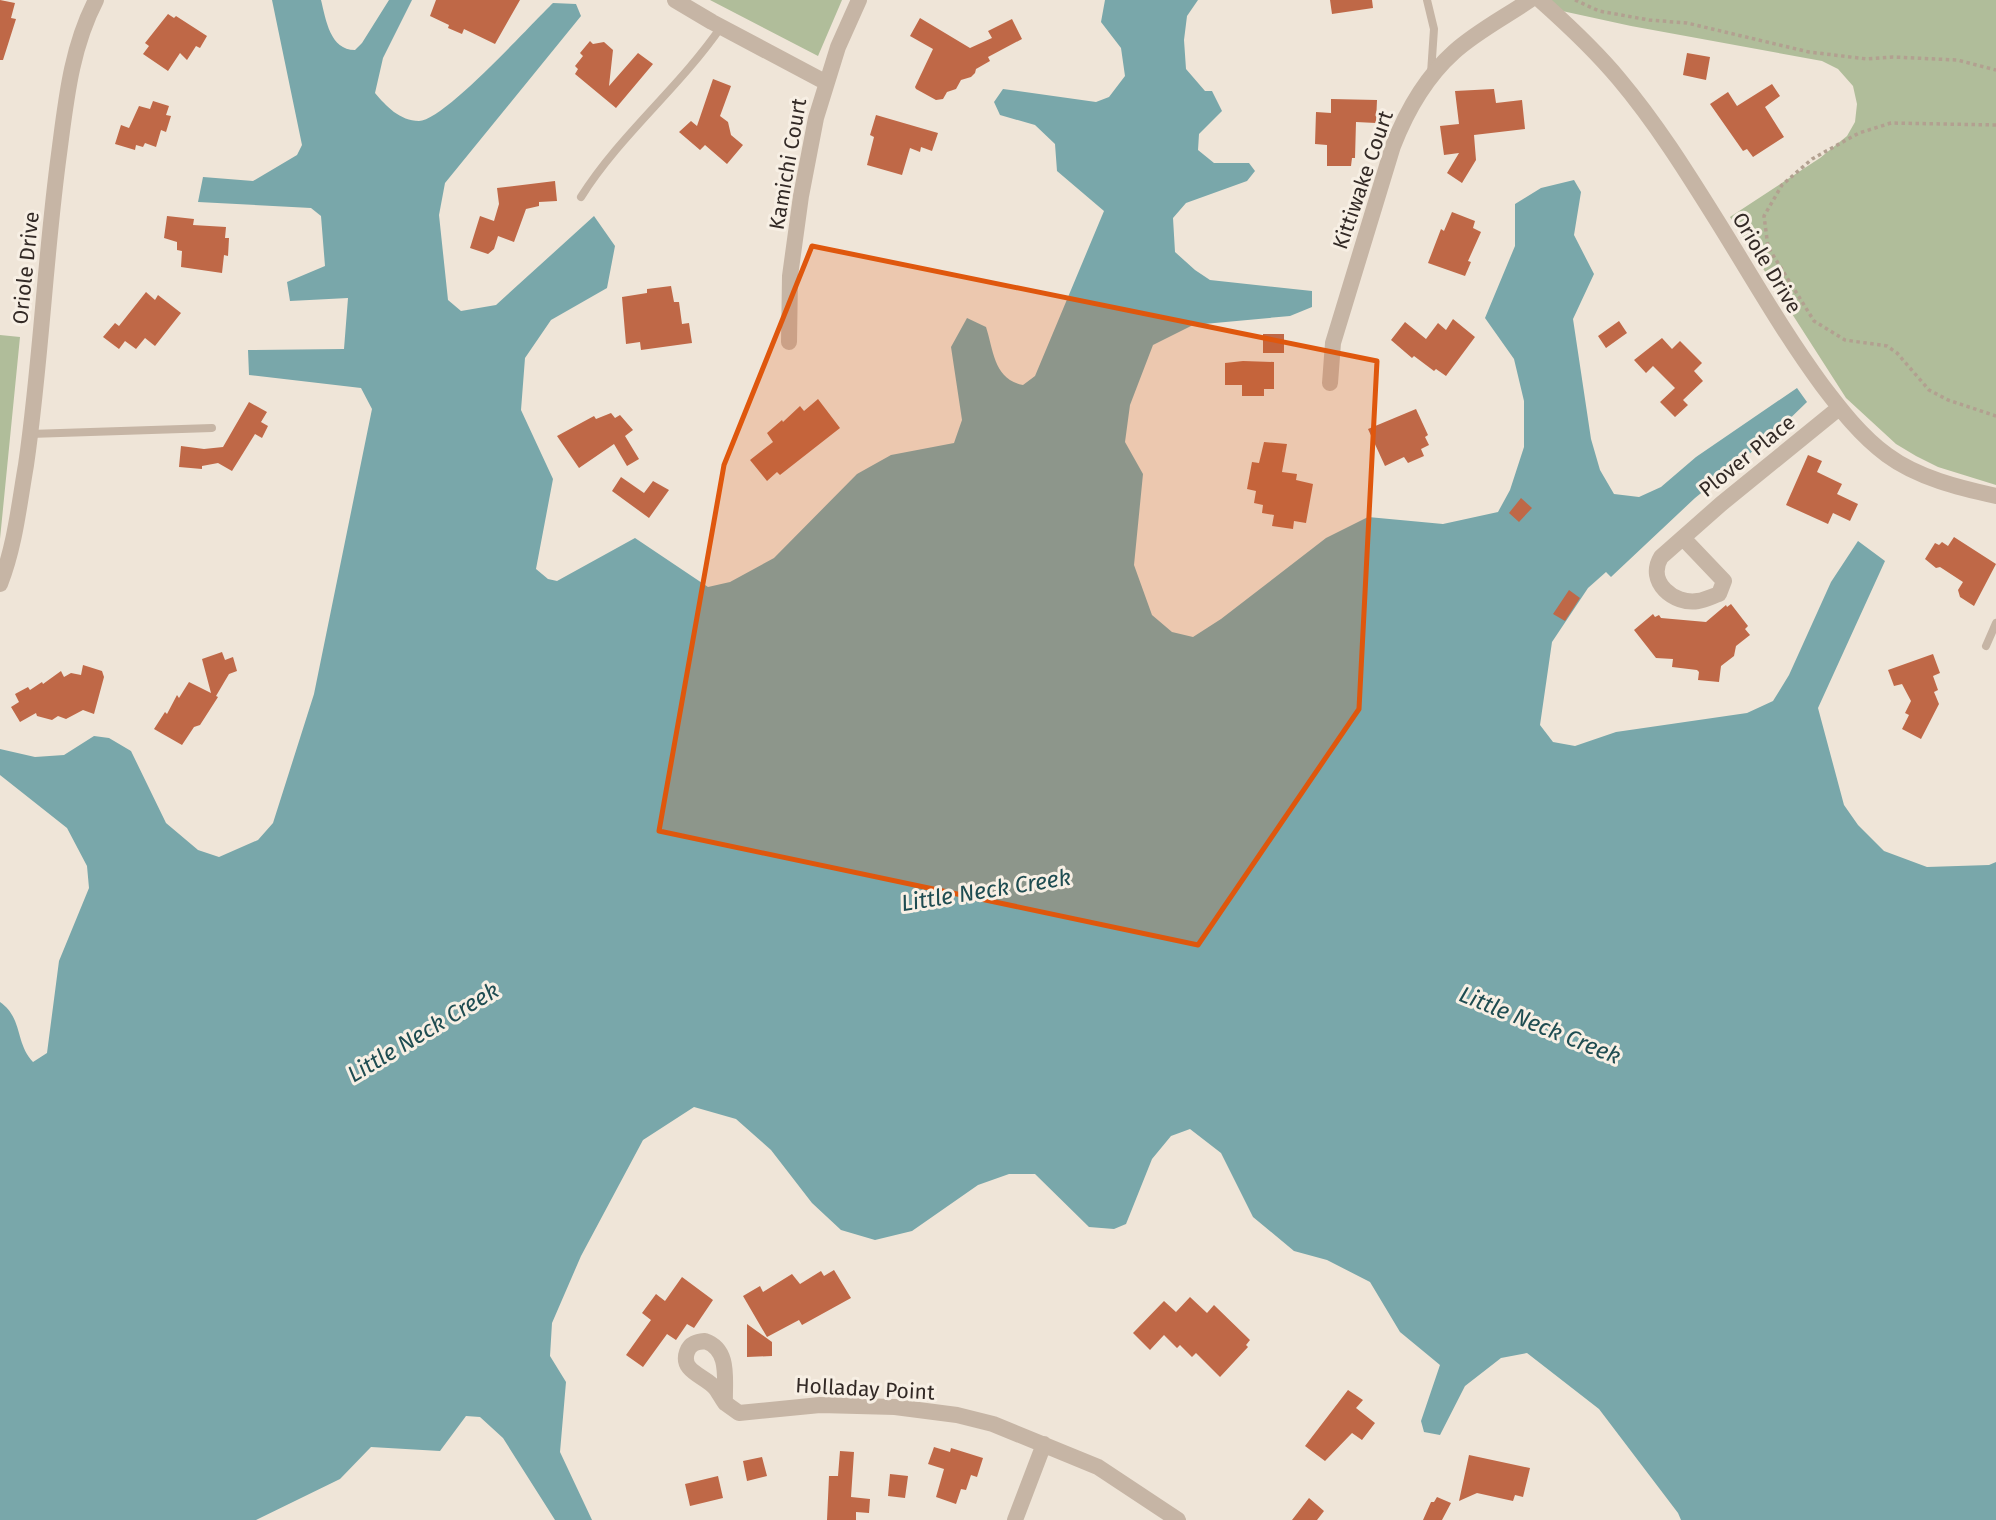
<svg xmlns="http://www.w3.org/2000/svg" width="1996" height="1520" font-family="'Fira Sans',sans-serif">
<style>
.green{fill:#b0bd9a}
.water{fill:#79a7aa}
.building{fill:#bf6847}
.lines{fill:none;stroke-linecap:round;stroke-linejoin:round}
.path{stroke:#b2a090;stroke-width:3.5;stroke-dasharray:3.5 3.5;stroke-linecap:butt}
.service{stroke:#c6b5a5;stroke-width:8}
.minor{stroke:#c6b5a5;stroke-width:16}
.marked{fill:#df570d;fill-opacity:0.2;stroke:#df570d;stroke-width:5;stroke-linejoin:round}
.labels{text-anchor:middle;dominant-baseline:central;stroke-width:6;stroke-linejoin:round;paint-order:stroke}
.street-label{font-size:21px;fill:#332a26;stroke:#f7efe4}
.water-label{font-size:23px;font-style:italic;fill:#1e4c51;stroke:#f7efe4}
</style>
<rect width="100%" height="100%" fill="#efe5d8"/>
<path class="green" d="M710 0H842L818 56Z
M1539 0H1996V485L1938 467 1916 456 1896 444 1846 398 1730 217 1820 158 1847 136 1855 122 1857 104 1853 86 1838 69 1822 61 1631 26 1553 9Z
M0 335 20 337 0 539Z"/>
<path class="water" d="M272 0H321C326 20 330 50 355 50L362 43 389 0H412L383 58 375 93C386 106 400 121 419 121 444 121 531 24 553 3L576 4 581 16 445 183 439 215 448 300 461 311 496 305 594 216 615 246 607 288 551 320 525 358 521 410 553 479 536 569 548 579 557 581 635 538 708 587 730 582 774 558 857 474 891 455 954 443 962 420 951 347 967 318 986 327C994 352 994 379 1023 385L1035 376 1104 211 1057 171 1055 144 1035 125 1000 115 994 102 1003 89 1096 102 1109 97 1125 76 1121 48 1101 22 1105 0H1198L1187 16 1184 40 1186 69 1205 91H1212L1222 111 1199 134 1198 150 1214 163H1249L1255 171 1247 181 1186 203 1173 218 1175 252 1195 270 1210 280 1312 291V307L1290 316 1193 325 1153 345 1130 405 1125 442 1143 474 1134 565 1152 615 1172 632 1193 637 1221 619 1326 538 1368 517 1443 524 1498 512 1510 490 1524 447V401L1514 359 1485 318 1515 246V204L1541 188 1574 180 1581 192 1574 235 1594 274 1573 319 1591 439 1600 470 1614 494 1639 497 1661 487 1696 457 1797 388 1807 402 1775 433 1695 498 1611 577 1606 572 1588 588 1552 642 1540 725 1553 742 1575 746 1616 732 1747 713 1773 701 1789 675 1831 582 1858 541 1885 561 1818 708 1844 805 1858 825 1884 851 1927 867 1989 865 1996 862V1520H1681L1678 1513 1599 1409 1527 1353 1501 1358 1465 1386 1440 1435 1424 1432 1421 1421 1440 1365 1400 1332 1370 1282 1327 1260 1294 1251 1253 1217 1221 1153 1190 1129 1171 1136 1152 1159 1126 1224 1114 1229 1089 1227 1035 1174H1009L978 1185 912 1231 875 1240 841 1230 812 1203 771 1150 736 1119 694 1107 643 1140 581 1256 552 1323 550 1356 566 1382 560 1452 592 1520H555L503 1438 480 1417 466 1416 440 1451 371 1447 340 1479 256 1520H0V1002C23 1018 15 1043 33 1062L47 1053 59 961 89 888 87 866 67 828 0 775V749L35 757 64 755 94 736 109 738 131 751 166 823 198 850 219 857 258 840 273 823 314 694 372 409 361 388 249 375 248 350 344 349 348 298 290 301 287 282 325 266 321 216 311 208 198 202 203 177 253 181 297 155 302 145Z"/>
<path class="building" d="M0 0 15 3 11 18 16 19 3 60H0Z
M436 0H520L495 44 464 29 462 34 448 28 449 25 430 16Z
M1330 0H1372L1373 8 1332 14Z
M168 14 174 18 176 16 207 36 200 48 196 46 187 60 180 53 168 71 143 54 149 46 145 43Z
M920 18 970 48 992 38 988 31 1012 19 1022 39 988 57 990 61 976 69 975 73 971 77 961 80 956 89 947 92 943 99 936 100 916 89 915 87 933 49 910 36Z
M590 41 593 44 604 42 613 50 609 86 638 53 653 64 616 108 575 74 578 69 575 66 583 56 580 53Z
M1687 53 1710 57 1706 80 1683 75Z
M713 79 731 86 720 116 728 122 731 135 743 145 727 164 705 145 700 150 679 132 691 121 697 126Z
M1772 84 1780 96 1765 107 1784 137 1753 157 1747 149 1743 151 1710 104 1728 92 1737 106Z
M1494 89 1496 103 1522 100 1525 129 1474 135 1476 160 1462 183 1447 173 1459 153 1444 155 1440 126 1459 124 1455 91Z
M1331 99 1377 100 1376 123 1356 122 1355 158H1352L1351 166H1327V145L1315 144 1316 112 1331 113Z
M153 101 169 106 166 115 171 116 166 132 161 130 156 147 145 143 143 147 136 145 135 150 115 144 121 125 129 128 139 106 150 109Z
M876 115 938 133 932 151 921 147 920 152 910 148 902 175 867 165 874 137 870 135Z
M555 181 557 201 539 202V206L526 209 514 242 498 236 494 249 488 254 470 248 480 216 494 221 499 204 497 188Z
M1452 212 1475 221 1473 228 1481 232 1468 261 1471 262 1465 276 1428 263 1441 229 1444 231Z
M167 216 194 219 193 225 226 227 225 238H229L228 256 224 255 222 273 181 267 182 251 177 250V242L164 238Z
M671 286 674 302H679L682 324 689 323 692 343 641 350 640 342 626 344 622 297 647 293V289Z
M146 292 155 300 158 295 181 313 155 346 145 338 136 349 125 341 119 349 103 337 115 323 119 326Z
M1453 319 1475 337 1446 376 1436 369 1434 371 1414 356 1412 358 1391 340 1405 322 1426 339 1438 323 1446 330Z
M1619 321 1627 333 1606 348 1598 336Z
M1263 334H1284V353H1263Z
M1662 338 1672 349 1680 341 1702 363 1694 371 1703 381 1683 400 1688 405 1675 417 1660 402 1675 388 1653 366 1646 373 1634 360Z
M1243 361 1274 362V389H1264V396H1242V385H1225V363Z
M818 399 840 428 780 475 777 472 767 481 750 460 773 442 767 433 782 420 783 422 800 406 804 411Z
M249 402 267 412 261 422 268 426 262 438 255 434 232 471 218 463 202 466V469L179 467 181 446 204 449 223 447Z
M1416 409 1428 435 1425 437 1429 445 1421 449 1424 456 1408 463 1404 457 1385 466 1368 429Z
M611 413 615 418 620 415 633 430 625 436 639 459 627 466 614 444 579 468 557 436 594 416 596 419Z
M1264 442 1287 444 1282 472 1297 474 1296 480 1313 484 1306 523 1294 521 1293 529 1272 526 1274 515 1262 513 1263 505 1254 503 1256 491 1247 489 1252 462 1259 463Z
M1808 455 1822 461 1817 472 1842 484 1837 494 1858 504 1850 521 1833 513 1828 524 1786 505Z
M621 477 644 493 653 481 669 490 649 518 612 491Z
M1521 498 1532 508 1519 522 1509 513Z
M1954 537 1996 564 1974 606 1960 597 1958 590 1963 582 1940 567 1936 568 1925 559 1935 543 1939 545 1942 542 1948 546Z
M1569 590 1580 598 1565 621 1553 614Z
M1731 604 1748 626 1745 629 1750 635 1736 646 1734 656 1721 666 1719 682 1698 680 1699 672 1697 670 1672 667 1673 659 1656 658 1634 630 1653 614 1655 617 1659 615 1661 618 1706 622 1726 605 1727 607Z
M222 652 225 660 233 657 237 671 229 674 216 696 218 697 200 725 194 727 182 745 154 729 165 712 167 714 177 695 179 698 189 682 211 693 202 659Z
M1933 654 1940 673 1933 676 1938 690 1934 692 1939 704 1921 739 1902 729 1909 715 1905 713 1911 701 1902 684 1894 686 1888 670Z
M83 665 102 671 104 677 94 714 83 710 66 719 58 716 52 720 37 716 36 713 20 722 11 707 19 702 15 694 28 687 30 690 42 682 43 684 61 671 64 677 71 673 81 675Z
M834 1270 851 1298 802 1325 799 1320 767 1337 743 1296 760 1286 763 1292 792 1274 800 1284 821 1271 824 1276Z
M682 1277 713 1300 694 1328 687 1324 676 1340 667 1334 643 1367 626 1355 651 1320 642 1313 656 1294 665 1301Z
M1190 1297 1207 1313 1214 1305 1250 1340 1246 1345 1248 1347 1220 1377 1196 1353 1192 1357 1180 1345 1177 1348 1164 1335 1150 1350 1133 1333 1164 1301 1176 1312Z
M747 1324 772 1342V1356L747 1357Z
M1348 1390 1363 1400 1356 1408 1375 1423 1362 1440 1352 1433 1325 1461 1305 1446Z
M934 1447 950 1452 951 1448 983 1458 977 1477 971 1475 966 1490 961 1489 956 1504 936 1497 944 1469 928 1464Z
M840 1451 854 1452 851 1497 870 1499 869 1513 856 1512V1520H827L829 1476H838Z
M1469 1455 1530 1468 1523 1497 1515 1495 1513 1501 1477 1493 1459 1501Z
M762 1457 767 1476 747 1481 743 1461Z
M890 1474 908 1476 905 1498 888 1496Z
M718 1476 723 1498 690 1506 685 1484Z
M1437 1497 1451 1503 1442 1520H1423L1431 1502H1434Z
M1309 1498 1324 1511 1317 1520H1292Z"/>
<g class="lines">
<path class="path" d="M1575 0 1599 11 1649 20 1687 23 1809 52 1867 59 1893 57 1957 60 1996 70
M1996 125 1891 123 1859 133 1812 159 1782 185 1764 216 1768 247 1814 321 1845 340 1887 346 1897 353 1929 390 1948 400 1996 416"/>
<path class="service" d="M1427 0 1434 29 1431 73
M581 197C620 135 679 88 721 27
M30 434 212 428
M1986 646 1996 623"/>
<path class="minor" d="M675 0 712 22 825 82
M1540 0C1568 25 1595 50 1619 79 1656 123 1686 171 1716 219 1751 275 1783 332 1822 385 1841 410 1861 436 1887 455 1918 478 1960 488 1996 496
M789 342 790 276 801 196 816 118 838 47 859 0
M1330 383 1333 343 1393 146C1407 110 1425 78 1454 52 1476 32 1505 17 1530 0
M1683 538 1724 581 1719 594C1713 596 1705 600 1698 601 1674 605 1646 582 1661 557L1721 504 1839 408
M0 584C15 546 19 505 26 465 41 362 45 257 59 154 66 101 71 48 96 0
M705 1341C731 1350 724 1381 725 1403 722 1399 719 1393 716 1389 706 1376 680 1372 687 1352 690 1343 697 1342 705 1341Z
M725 1403 739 1413 820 1405 895 1407 957 1415 993 1424 1098 1467 1178 1520
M1015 1520 1044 1444"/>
</g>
<path class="marked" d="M812 246 1377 361 1359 709 1198 945 659 831 724 465Z"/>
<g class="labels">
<g class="street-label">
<text transform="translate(788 164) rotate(-80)">Kamichi Court</text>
<text transform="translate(1363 180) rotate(-71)">Kittiwake Court</text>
<text transform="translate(1767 263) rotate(59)">Oriole Drive</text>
<text transform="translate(26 268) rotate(-84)">Oriole Drive</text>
<text transform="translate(1747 456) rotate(-39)">Plover Place</text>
<text transform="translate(865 1389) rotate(3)">Holladay Point</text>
</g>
<g class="water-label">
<text transform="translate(986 890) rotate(-9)">Little Neck Creek</text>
<text transform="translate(1540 1025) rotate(22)">Little Neck Creek</text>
<text transform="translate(423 1032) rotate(-31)">Little Neck Creek</text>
</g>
</g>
</svg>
